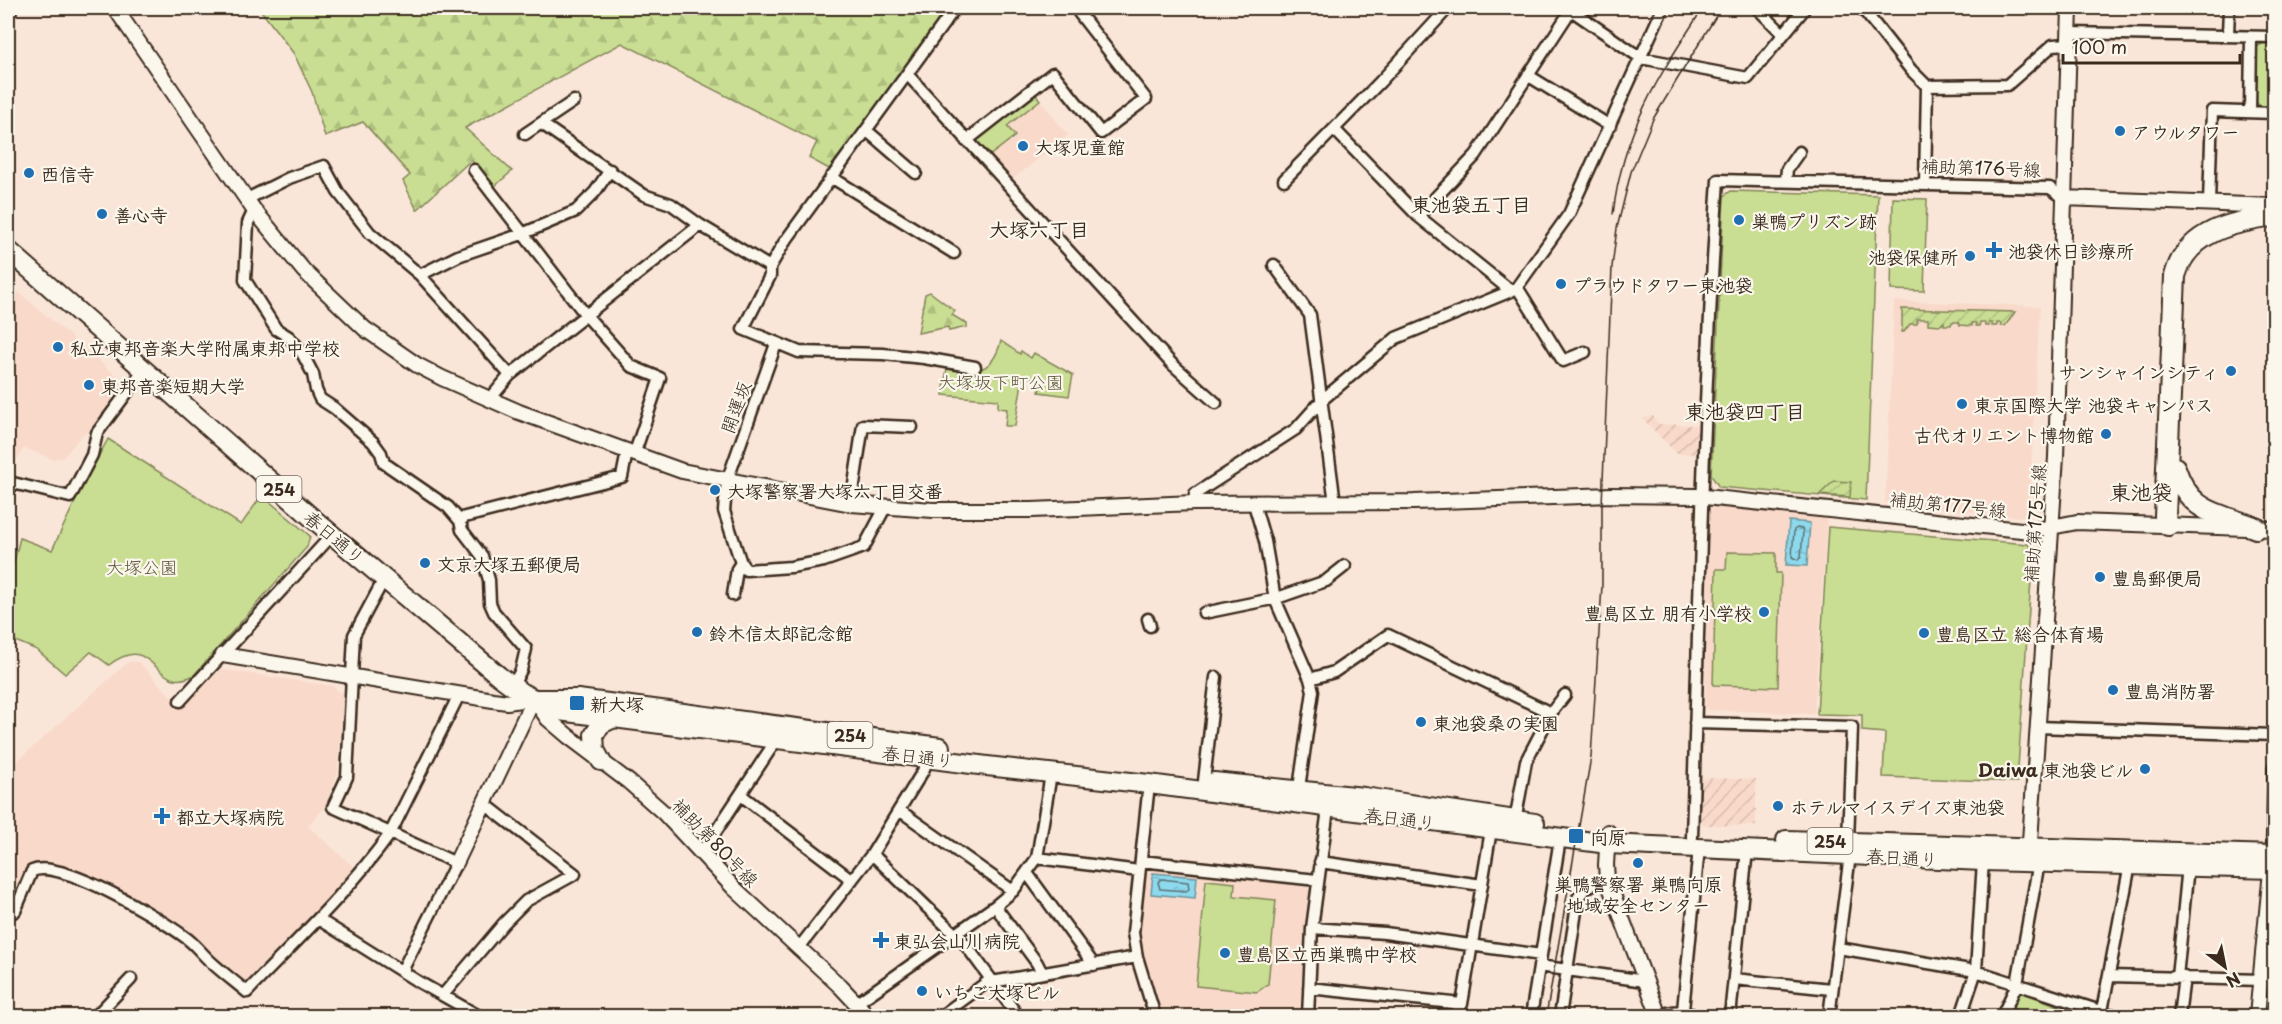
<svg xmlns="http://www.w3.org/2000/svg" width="2282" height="1024" font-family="'Playpen Sans','Klee One',sans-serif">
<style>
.built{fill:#f9daca}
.industrial{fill:url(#industrial-furrows)}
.forest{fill:url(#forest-firs);stroke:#828458;stroke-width:1.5}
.park{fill:#c9de93;stroke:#828458;stroke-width:1.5}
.garden{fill:url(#garden-furrows);stroke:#828458;stroke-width:1.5}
.water{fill:url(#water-ripples);stroke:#6c939a;stroke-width:1.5}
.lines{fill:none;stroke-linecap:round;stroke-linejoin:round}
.shore{stroke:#5c7071;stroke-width:1.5}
.minor-casing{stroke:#3b2a1e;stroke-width:15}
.tertiary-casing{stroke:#3b2a1e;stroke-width:18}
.secondary-casing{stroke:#3b2a1e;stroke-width:20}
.trunk-casing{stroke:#3b2a1e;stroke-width:22}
.motorway-casing{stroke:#3b2a1e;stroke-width:24}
.minor{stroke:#fbf7ec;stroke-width:10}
.tertiary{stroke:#fbf7ec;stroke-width:14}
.secondary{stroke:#fbf7ec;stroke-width:15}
.trunk{stroke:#fbf7ec;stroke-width:18}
.motorway{stroke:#fbf7ec;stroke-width:20}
.tram{stroke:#3b2a1e;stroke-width:1.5}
.poi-dot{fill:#1f6fb2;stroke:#fbf7ec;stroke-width:2}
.labels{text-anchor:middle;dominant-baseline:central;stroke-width:4.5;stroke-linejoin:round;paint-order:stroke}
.shield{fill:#fbf7ec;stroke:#75685c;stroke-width:1.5}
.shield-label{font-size:16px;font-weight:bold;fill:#3b2a1e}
.poi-label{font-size:18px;font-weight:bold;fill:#3b2a1e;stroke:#fbf7ec;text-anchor:start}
.street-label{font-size:18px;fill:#3b2a1e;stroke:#fbf7ec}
.park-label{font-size:18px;fill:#5e573b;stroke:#fbf7ec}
.neighbourhood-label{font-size:20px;font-weight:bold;fill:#3b2a1e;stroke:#fbf7ec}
.quarter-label{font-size:21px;font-weight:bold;fill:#3b2a1e;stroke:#fbf7ec}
</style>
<defs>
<pattern id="industrial-furrows" width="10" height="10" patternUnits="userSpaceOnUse" patternTransform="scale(1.5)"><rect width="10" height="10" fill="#f9daca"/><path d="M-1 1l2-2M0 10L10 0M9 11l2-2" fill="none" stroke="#d6bbad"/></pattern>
<pattern id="forest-firs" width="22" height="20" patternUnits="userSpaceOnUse" patternTransform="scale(1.5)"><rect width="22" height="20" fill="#c9de93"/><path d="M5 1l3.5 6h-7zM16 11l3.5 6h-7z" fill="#aebf7e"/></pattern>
<pattern id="garden-furrows" width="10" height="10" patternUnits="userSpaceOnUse" patternTransform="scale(1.5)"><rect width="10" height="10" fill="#c9de93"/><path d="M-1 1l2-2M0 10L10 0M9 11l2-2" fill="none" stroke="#aebf7e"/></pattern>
<pattern id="water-ripples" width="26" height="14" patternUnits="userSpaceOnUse" patternTransform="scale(1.5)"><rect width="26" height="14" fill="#8dd9ed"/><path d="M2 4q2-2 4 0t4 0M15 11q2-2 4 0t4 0" fill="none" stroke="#7bbacb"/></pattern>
</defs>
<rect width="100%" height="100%" fill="#fae6d8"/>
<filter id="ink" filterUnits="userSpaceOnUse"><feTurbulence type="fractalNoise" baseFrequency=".0167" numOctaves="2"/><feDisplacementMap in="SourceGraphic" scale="12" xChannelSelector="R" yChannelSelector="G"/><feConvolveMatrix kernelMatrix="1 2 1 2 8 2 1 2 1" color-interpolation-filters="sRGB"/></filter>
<g filter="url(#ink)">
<path class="built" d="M1040 100 1068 135 1006 185 984 160 1015 136 1006 126Z
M19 292 126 384 92 430 82 435 63 458 52 459 24 448 8 475V308Z
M1894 301 2040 306 2029 511 2022 517 1885 503Z
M1713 507 1827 518 1814 714 1709 710 1705 706 1709 510Z
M128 662H139L180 706 221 669 333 686 344 696 338 772 325 807 308 826 353 866V872L251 983 243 984 190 936 73 873 36 862 27 869 13 903 8 905V769Z
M1154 868 1305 885 1311 892 1303 1016H1164L1147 970 1139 937 1147 874Z"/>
<path class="industrial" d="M1653 416 1659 424 1698 425 1697 454H1677L1642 418Z
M1698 778 1756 779V826L1698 825Z
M2269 938 2274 939V1016H2264Z"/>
<path class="forest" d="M259 8H951L829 169 809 158 817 142 622 43 465 128 512 171 495 186 471 160 417 210 403 181 410 175 363 122 325 137 312 92 294 54Z
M930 292 955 311 952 315 967 324V327L949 331 948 327 918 333 925 294Z"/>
<path class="park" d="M2263 43H2274V108L2261 107 2255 101 2256 48Z
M1032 90 1040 100 1007 126 1015 136 984 160 967 142Z
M1731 191 1878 195 1866 500 1719 487 1711 475 1724 196Z
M1893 198 1927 199 1924 291 1891 290Z
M1001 341 1020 354 1021 351 1031 358 1034 353 1073 375 1069 396 1039 392 1042 379 1023 376 1015 426H1005L1007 409 998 408V400L943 395 947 368C976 373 992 374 1001 341Z
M108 439 241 525 262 495 310 536 307 547 194 675C153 697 156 629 109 665L91 652 65 674 37 650 8 638V585L20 538 52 550 85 481Z
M1828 527 2028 544 2033 551 2017 782 1883 777 1885 733 1862 731V715L1817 714Z
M1727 552 1776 553V573H1781L1778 687 1713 685 1716 569H1726Z
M1206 880 1235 883 1234 896 1276 900 1268 984 1257 992 1196 986Z
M2019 991 2082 1015V1016H2027L2028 1014 2012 1008Z"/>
<path class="garden" d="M1902 309 2015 312 2005 326H2001L2000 323H1997V326H1992V323H1989V326H1985L1984 322H1980L1979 326H1976V323H1972V326L1960 325 1959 322H1952L1951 325H1944V322L1941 325 1928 324V319H1917V324H1910L1904 332H1902Z
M1834 481 1851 482 1850 497 1819 495Z"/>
<path class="water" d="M1789 521 1810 523 1807 566 1786 565Z
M1153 873 1197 877 1195 898 1151 894Z"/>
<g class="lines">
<path class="shore" d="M1797 528 1802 529 1803 531 1801 557 1798 560 1792 557 1794 530Z
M1161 879 1188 882 1189 889 1186 891 1160 889 1158 882Z"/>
<g class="minor-casing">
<path id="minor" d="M955 8 784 243 770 267V276L743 329 799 352 883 354 924 358 975 367
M1757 8 1783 34
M1862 8 1911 70 1927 86
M2070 33 2274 37
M2228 35 2229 8
M907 74 1172 364 1216 403
M1529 76 1610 126
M2250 112 2251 37
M542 124 644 195 671 204 700 225 770 267
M1334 129 1418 216 1511 291
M866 130 916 173
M525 134 574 101
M966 141 1053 73 1101 133 1146 99 1079 13 1086 8
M474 170 585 314 631 366 660 378 634 455
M831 177 954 253
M1284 180 1380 82 1448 8
M1786 180 1787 169 1799 152
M1925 184 1927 86 2007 85 2053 45 2069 44
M247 199 289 178 324 166 338 192 370 233 420 275 510 375
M2209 203 2212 111 2274 113
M254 210 248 223 245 280 276 329 289 337 301 351 313 374 316 390 320 399 334 408 373 442 381 453 384 463 448 507 460 521 462 530 482 556 489 580 490 603 494 612 526 649 521 670 512 687
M1418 216 1476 155 1571 10 1641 58 1748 78 1805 8
M1274 265 1310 315 1335 503
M420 275 458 256 522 234 576 211 595 192 610 170
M1517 287 1563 361 1585 352
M776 344 727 481 724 511 741 563 746 570 791 567 824 561 864 547 886 506
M490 399 510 375 700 225
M8 491 13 483 70 497 92 455 97 433 144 370
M1194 503 1195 494 1296 429 1322 400 1396 338 1511 291 1517 287 1569 214 1663 8
M851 504 863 425 912 427
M1254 504 1265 541 1275 599 1310 679 1313 691 1298 795
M460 521 465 517 622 477 627 452
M384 579 354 635 347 777 333 807 456 863 402 971
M733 595 737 569 741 563
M1204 613 1277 598 1326 581 1345 566
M1148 619 1150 626
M1310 679 1334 672 1388 635 1551 713
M180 701 332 535
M1695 723 1852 727 1848 842
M2037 727 2274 735
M1204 781 1216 677
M1149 784 1133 933 1137 957 1155 1016
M741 795 852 880
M899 810 1013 891
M1515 821 1526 761 1551 713 1565 695
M1692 837C1699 618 1703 398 1718 180L2050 188 2064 198
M701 854 777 739
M872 854 965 944 1018 1016
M2272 855 2274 767
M1037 858 1139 871
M1141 861 1317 880
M1320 862 1482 885
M1027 873 1094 965
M995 906 1037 963 1042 973
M8 914 15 911 32 871C61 858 159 918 185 937 195 944 202 954 211 962 223 973 235 982 247 992 296 941 349 891 390 834L459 695
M318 919 417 981 479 1016
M1312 928 1385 933 1541 955
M1838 948 1976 971 2116 1016
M798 949 872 854 923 771 930 754
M1539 966 1645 981
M2110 976 2262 980
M2177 977 2188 866
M1734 979 1831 989
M1309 988 1462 1004
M443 995 504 923 526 901 575 874 485 804
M857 1003 995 906 1013 891 1037 858 1051 774
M1683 1010 1699 848
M2102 1011 2130 864
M96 1016 131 979
M941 1016 986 983 1137 957
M1308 1016 1312 928 1328 809
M1455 1016 1462 1004 1491 830
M1531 1016 1560 839
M1560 1016 1578 898C1585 886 1595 883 1607 879
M1659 1016C1674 1010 1681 1010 1696 1016
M1730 1016 1747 850
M1829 1016 1850 855
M1961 1016 1976 971 1983 861
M2002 1016 2017 984 2039 862
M2179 1016 2184 977"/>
</g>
<g class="tertiary-casing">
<path id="tertiary" d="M115 8 254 210 304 271 365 329 417 365 442 378 519 412 682 471 851 504 933 510H1032L1194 503 1414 502 1612 495 1695 496 2031 531 2077 522 2274 529
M2064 198 2274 206
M223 655 493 700 507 702 534 698
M534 699 548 719 568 736 629 782 664 813 734 888 841 987 868 1016
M1608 832 1606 865 1607 879 1659 1016
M2029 856 2056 457 2070 8
M456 863 534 698
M2257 1016 2272 860"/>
</g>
<g class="secondary-casing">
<path id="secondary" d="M8 9 9 8"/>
</g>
<g class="trunk-casing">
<path id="trunk" d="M8 250 310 516 499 676 522 693 559 711 987 766 1149 784 1608 844 1983 861 2274 869
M538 699H578L940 747
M601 761 595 750 594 735 601 724 614 718
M1214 782 1364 797 1535 823
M1786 840 2274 855"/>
</g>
<g class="motorway-casing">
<path id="motorway" d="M2175 468C2190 514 2216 512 2256 528
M2168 525 2165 516 2175 276C2187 231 2233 222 2274 216"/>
</g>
<use href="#minor" class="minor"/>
<use href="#tertiary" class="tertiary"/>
<use href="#secondary" class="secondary"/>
<use href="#trunk" class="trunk"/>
<use href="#motorway" class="motorway"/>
<path class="tram" d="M1613 214C1623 130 1658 77 1703 8
M1546 1016 1591 757 1602 586V504L1612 267 1617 228 1631 172 1653 119 1721 8"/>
</g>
</g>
<g class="poi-dot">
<circle cx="2120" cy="131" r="6"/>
<circle cx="1023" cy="146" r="6"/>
<circle cx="29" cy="173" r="6"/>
<circle cx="102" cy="214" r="6"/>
<circle cx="1739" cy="220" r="6"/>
<path d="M1991 241h6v6h6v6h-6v6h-6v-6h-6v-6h6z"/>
<circle cx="1970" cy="256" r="6"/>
<circle cx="1561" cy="284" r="6"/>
<circle cx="58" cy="347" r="6"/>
<circle cx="2231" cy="371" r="6"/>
<circle cx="89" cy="385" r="6"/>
<circle cx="1962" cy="404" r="6"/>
<circle cx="2106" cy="434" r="6"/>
<circle cx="715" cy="490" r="6"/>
<circle cx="425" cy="563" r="6"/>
<circle cx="2100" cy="577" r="6"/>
<circle cx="1764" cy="612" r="6"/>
<circle cx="697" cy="632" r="6"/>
<circle cx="1924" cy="633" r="6"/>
<circle cx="2113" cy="690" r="6"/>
<rect x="569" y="695" width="16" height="16" rx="3"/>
<circle cx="1421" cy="722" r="6"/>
<circle cx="2145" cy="769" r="6"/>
<circle cx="1778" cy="806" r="6"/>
<path d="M159 807h6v6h6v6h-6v6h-6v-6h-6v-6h6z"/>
<rect x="1568" y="828" width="16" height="16" rx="3"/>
<circle cx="1638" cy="863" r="6"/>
<path d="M878 931h6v6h6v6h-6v6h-6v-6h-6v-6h6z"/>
<circle cx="1225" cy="953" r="6"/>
<circle cx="922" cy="991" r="6"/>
</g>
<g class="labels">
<g class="shield">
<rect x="256.5" y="476" width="45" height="26" rx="4.5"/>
<rect x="827.5" y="722" width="45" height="26" rx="4.5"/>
<rect x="1807.5" y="828" width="45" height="26" rx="4.5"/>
</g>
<g class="shield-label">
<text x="279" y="489">254</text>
<text x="850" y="735">254</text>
<text x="1830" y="841">254</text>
</g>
<g class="poi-label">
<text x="2132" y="131">アウルタワー</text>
<text x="1035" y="146">大塚児童館</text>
<text x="41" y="173">西信寺</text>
<text x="114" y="214">善心寺</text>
<text x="1751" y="220">巣鴨プリズン跡</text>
<text x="2008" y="250">池袋休日診療所</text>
<text x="1958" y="256" text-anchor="end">池袋保健所</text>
<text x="1573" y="284">プラウドタワー東池袋</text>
<text x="70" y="347">私立東邦音楽大学附属東邦中学校</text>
<text x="2219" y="371" text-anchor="end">サンシャインシティ</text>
<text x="101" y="385">東邦音楽短期大学</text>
<text x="1974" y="404">東京国際大学 池袋キャンパス</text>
<text x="2094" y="434" text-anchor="end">古代オリエント博物館</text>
<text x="727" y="490">大塚警察署大塚六丁目交番</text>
<text x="437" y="563">文京大塚五郵便局</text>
<text x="2112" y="577">豊島郵便局</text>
<text x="1752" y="612" text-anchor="end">豊島区立 朋有小学校</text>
<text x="709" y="632">鈴木信太郎記念館</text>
<text x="1936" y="633">豊島区立 総合体育場</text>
<text x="2125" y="690">豊島消防署</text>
<text x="590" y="703">新大塚</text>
<text x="1433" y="722">東池袋桑の実園</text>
<text x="2133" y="769" text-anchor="end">Daiwa 東池袋ビル</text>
<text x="1790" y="806">ホテルマイスデイズ東池袋</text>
<text x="176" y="816">都立大塚病院</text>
<text x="1590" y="836">向原</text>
<text x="1638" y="883" text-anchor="middle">巣鴨警察署 巣鴨向原<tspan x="1638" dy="21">地域安全センター</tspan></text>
<text x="894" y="940">東弘会山川病院</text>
<text x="1237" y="953">豊島区立西巣鴨中学校</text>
<text x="934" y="991">いちご大塚ビル</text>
</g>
<g class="street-label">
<text transform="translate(1981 167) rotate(2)">補助第176号線</text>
<text transform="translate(735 407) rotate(-70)">開運坂</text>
<text transform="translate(1948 504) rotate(6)">補助第177号線</text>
<text transform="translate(2034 523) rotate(-86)">補助第175号線</text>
<text transform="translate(335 537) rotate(40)">春日通り</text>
<text transform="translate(918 756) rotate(7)">春日通り</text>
<text transform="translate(1400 818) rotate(7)">春日通り</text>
<text transform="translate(716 842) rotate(46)">補助第80号線</text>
<text transform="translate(1902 857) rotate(3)">春日通り</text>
</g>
<g class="park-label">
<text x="1001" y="381">大塚坂下町公園</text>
<text x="142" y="566">大塚公園</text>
</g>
<g class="neighbourhood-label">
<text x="1471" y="204">東池袋五丁目</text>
<text x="1039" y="229">大塚六丁目</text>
<text x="1745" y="411">東池袋四丁目</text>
</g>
<g class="quarter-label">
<text x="2141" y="491">東池袋</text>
</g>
</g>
<rect width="2282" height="1024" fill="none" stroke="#fbf7ec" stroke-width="30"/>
<rect x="15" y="15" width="2252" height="994" fill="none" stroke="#3b2a1e" stroke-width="2" filter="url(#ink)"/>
<g transform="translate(2225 967) rotate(148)" stroke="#fbf7ec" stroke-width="4.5" paint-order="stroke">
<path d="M0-4.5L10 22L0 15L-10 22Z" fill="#3b2a1e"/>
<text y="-9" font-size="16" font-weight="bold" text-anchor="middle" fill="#3b2a1e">N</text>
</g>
<path d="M2063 54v9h177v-9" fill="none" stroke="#3b2a1e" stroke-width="3"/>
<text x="2072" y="54" font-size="18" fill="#3b2a1e" stroke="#fbf7ec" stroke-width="4.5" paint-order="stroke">100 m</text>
</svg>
